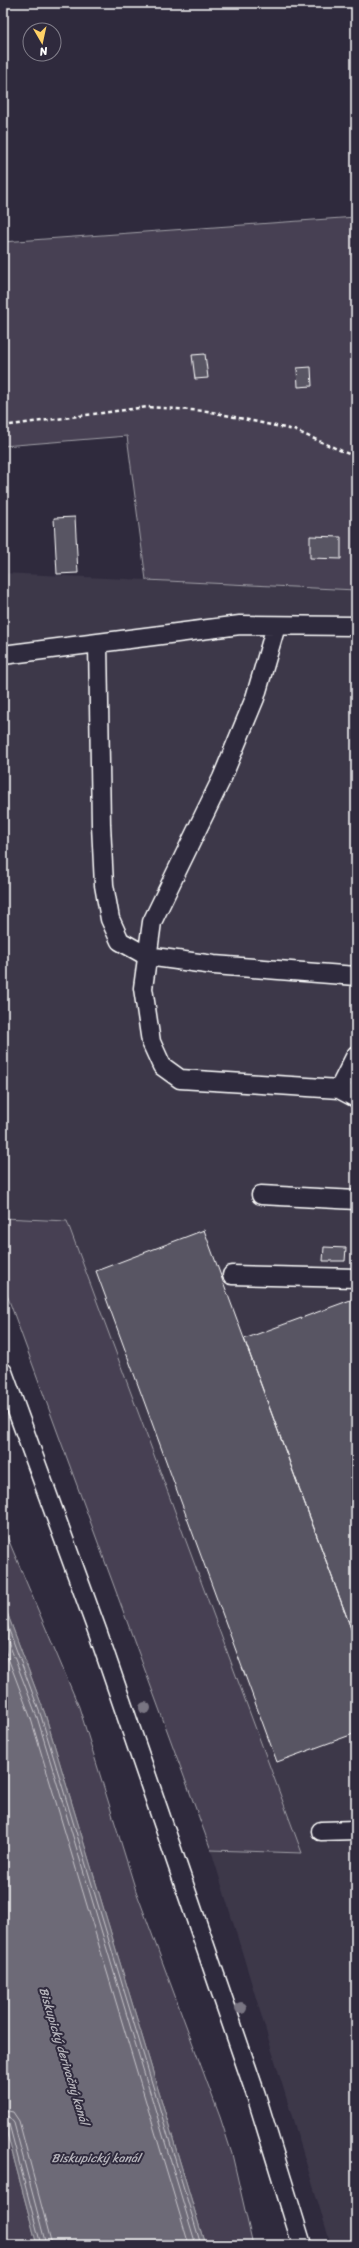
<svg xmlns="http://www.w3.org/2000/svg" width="359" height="2248" font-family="Sriracha,sans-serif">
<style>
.built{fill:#3c3749}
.green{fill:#464152;stroke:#a2a0a8}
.water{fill:#6d6a77;stroke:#a7a6ad}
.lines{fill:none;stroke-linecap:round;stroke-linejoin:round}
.shore{stroke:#c5c3c9;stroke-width:1}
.building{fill:#595564;stroke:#fff}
.service-casing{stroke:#fff;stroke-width:21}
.path{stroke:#fff;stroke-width:2.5;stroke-dasharray:4 3;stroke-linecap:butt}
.service{stroke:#2f2a3d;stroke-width:18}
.tree{fill:#797582}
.labels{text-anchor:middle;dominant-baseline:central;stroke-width:4;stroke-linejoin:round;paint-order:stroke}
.water-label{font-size:12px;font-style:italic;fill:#b6b4bb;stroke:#2f2a3d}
</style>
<rect width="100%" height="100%" fill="#2f2a3d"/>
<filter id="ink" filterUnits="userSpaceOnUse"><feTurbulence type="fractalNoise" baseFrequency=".025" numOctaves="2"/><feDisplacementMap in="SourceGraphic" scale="8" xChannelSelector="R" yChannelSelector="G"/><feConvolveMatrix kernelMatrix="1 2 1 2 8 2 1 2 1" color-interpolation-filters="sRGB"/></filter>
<g filter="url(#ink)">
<path class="built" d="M3 573 356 590V2245H331L211 1850 302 1853 67 1221 3 1218Z"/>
<path class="green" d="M356 217V590L146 580 127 436 3 446V242Z
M3 1218 67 1221 302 1853 211 1850 3 1284Z
M3 1527 79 1707 136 1891 220 2117 232 2154 253 2245H205L45 1714 3 1602Z
M3 2118 37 2245H3Z"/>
<path class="water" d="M3 1602 45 1714 205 2245H37L3 2118Z"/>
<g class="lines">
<path class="shore" d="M3 1614 41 1716 201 2245
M3 1628 37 1717 196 2245
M3 1645 31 1719 189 2245
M3 2110 13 2112 19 2121 52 2245
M3 2116 9 2117 14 2123 46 2245
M3 2121 9 2124 41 2245"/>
</g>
<path class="building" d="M205 354 208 378 195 379 192 355Z
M311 367 312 386 298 387 297 368Z
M75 517 78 573 57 574 54 518Z
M310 536 341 537V559L310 558Z
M204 1230 356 1642V1733L277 1762 96 1271Z
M324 1247 346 1248 345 1261H323Z
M356 1298V1642L244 1339Z"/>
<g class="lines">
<g class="service-casing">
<path id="service" d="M276 626 255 698 222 778 152 922 143 988 151 1042 162 1066 180 1079 339 1089 356 1055
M98 643 101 825 104 885 110 919 120 941 147 956 214 965 356 976
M3 655 240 625 356 626
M339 1089 356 1098
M261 1195 356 1200
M232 1275 356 1278
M3 1372 98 1633 256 2095 302 2245
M321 1831 356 1830"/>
</g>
<path class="path" d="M3 426 147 407 207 411 294 430 351 455 356 454"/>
<use href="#service" class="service"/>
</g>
<g class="tree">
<circle cx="145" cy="1708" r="6"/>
<circle cx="241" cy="2008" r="6"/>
</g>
</g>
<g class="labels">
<g class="water-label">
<text transform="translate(64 2056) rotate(73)">Biskupický derivačný kanál</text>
<text x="96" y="2158">Biskupický kanál</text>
</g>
</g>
<rect width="359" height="2248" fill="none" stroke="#2f2a3d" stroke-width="16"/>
<rect x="8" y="8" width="343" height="2232" fill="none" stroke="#fff" stroke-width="1.5" filter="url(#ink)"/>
<g transform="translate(42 42) rotate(171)"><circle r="19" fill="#2f2a3d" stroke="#827f8b"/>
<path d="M0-3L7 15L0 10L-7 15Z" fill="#ffd166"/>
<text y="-6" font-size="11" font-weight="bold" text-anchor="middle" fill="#ffffff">N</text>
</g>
</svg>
